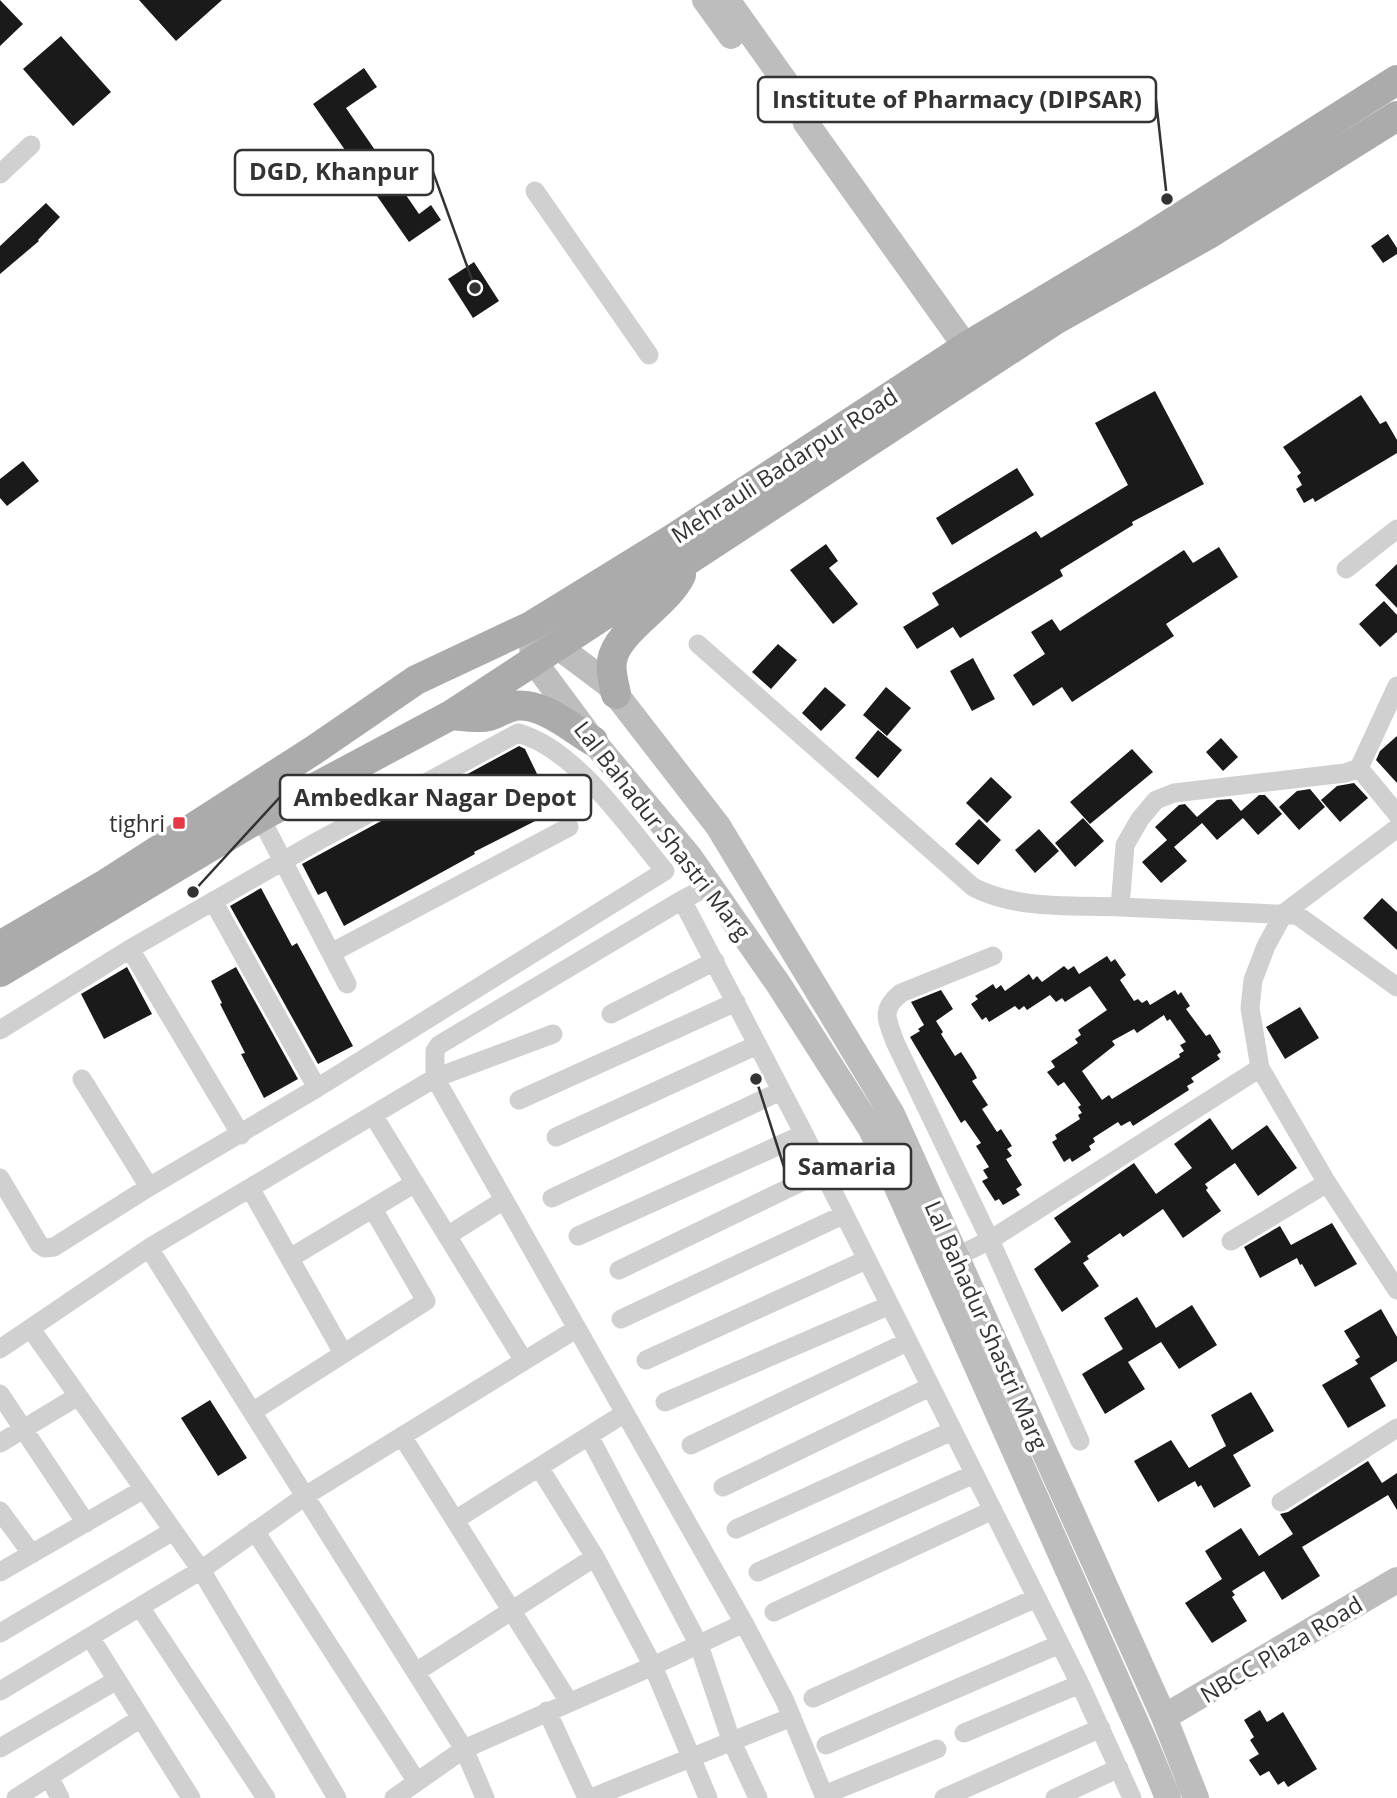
<svg xmlns="http://www.w3.org/2000/svg" width="1397" height="1798" font-family="'Open Sans',sans-serif">
<style>
.building{fill:#1a1a1a;fill-rule:evenodd}
.lines{fill:none;stroke-linecap:round;stroke-linejoin:round}
.street{stroke:#d0d0d0;stroke-width:19}
.secondary{stroke:#bdbdbd;stroke-width:26}
.primary{stroke:#ababab;stroke-width:30}
.poi-dot{fill:#e63946;stroke:#fff;stroke-width:2.5}
.labels{text-anchor:middle;dominant-baseline:central;stroke-width:7;stroke-linejoin:round;paint-order:stroke}
.street-label{font-size:23px;fill:#333;stroke:#fff}
.poi-label{font-size:23px;fill:#333;stroke:#fff;text-anchor:end}
.leader{fill:none;stroke:#333;stroke-width:2.5}
.callout-dot{fill:#333;stroke:#fff;stroke-width:2.5}
.callout{fill:#fff;stroke:#333;stroke-width:2.5}
.callout-label{font-size:24px;text-anchor:middle;font-weight:bold;fill:#333}
</style>
<rect width="100%" height="100%" fill="#fff"/>
<path class="building" d="M0 0 23 24 0 46Z
M139 0H222L176 41Z
M61 36 111 92 73 126 23 69Z
M364 68 377 87 346 108 419 214 431 205 441 220 409 242 313 104Z
M46 203 60 217 38 240 39 241 0 274V246Z
M1388 234 1397 248V254L1383 263 1371 246Z
M474 262 499 301 473 318 448 279Z
M1155 391 1204 484 1132 522 1133 525 1060 570 1063 576 960 638 953 627 917 649 903 627 939 605 932 593 1036 531 1041 538 1128 485 1095 423Z
M1361 395 1380 424 1386 421 1397 440V453L1315 502 1313 498 1304 503 1296 489 1302 485 1297 476 1301 473 1283 447Z
M23 461 39 481 7 506 0 498V479Z
M1017 468 1034 495 952 545 936 518Z
M826 544 838 561 829 568 858 604 833 624 790 570Z
M1219 547 1238 577 1166 624 1174 636 1072 702 1062 687 1033 706 1013 675 1045 654 1031 632 1052 619 1060 631 1184 550 1193 563Z
M1397 564V608L1375 585Z
M1384 601 1397 615V632L1380 647 1359 624Z
M778 644 797 660 771 689 752 672Z
M973 658 995 699 972 711 950 671Z
M825 687 846 705 821 731 802 713Z
M886 687 911 708 887 736 863 715Z
M878 730 902 750 878 778 855 758Z
M1397 736V783L1376 760 1380 751Z
M1221 738 1238 757 1223 771 1206 752Z
M519 746 525 749 555 811 474 852 475 854 344 926 326 891 318 895 302 864Z
M1132 749 1153 772 1090 824 1070 802Z
M991 777 1012 797 987 823 966 803Z
M1354 783 1368 798 1340 822 1321 800 1337 786Z
M1310 789 1325 807 1299 830 1279 807 1297 791Z
M1259 795H1265L1282 814 1258 835 1243 818 1217 840 1202 823 1174 847 1187 861 1161 883 1142 862 1167 840 1155 827 1179 805 1185 804 1197 817 1217 800 1231 799 1241 811Z
M1083 818 1104 841 1075 867 1055 843Z
M979 819 1001 840 978 865 955 844Z
M1039 829 1059 851 1035 873 1015 850Z
M261 888 292 946 297 943 353 1046 318 1064 230 906Z
M1382 898 1397 912V950L1363 918Z
M1107 956 1111 962 1115 959 1126 975 1120 980 1134 1001 1138 999 1142 1003 1147 1000 1150 1005 1175 990 1178 995 1181 992 1190 1006 1186 1009 1206 1036 1210 1034 1221 1052 1217 1055 1220 1059 1191 1078 1194 1082 1187 1086 1189 1090 1133 1126 1130 1121 1121 1126 1118 1122 1093 1138 1095 1142 1089 1146 1091 1150 1072 1162 1070 1158 1064 1162 1052 1142 1057 1139 1055 1135 1080 1119 1078 1115 1082 1113 1078 1107 1081 1105 1064 1082 1058 1086 1047 1072 1055 1067 1051 1061 1078 1043 1075 1039 1081 1035 1078 1030 1107 1010 1090 986 1065 1002 1062 998 1056 1002 1050 995 1027 1010 1024 1006 1019 1010 1015 1006 989 1022 986 1017 982 1020 971 1004 978 999 975 996 993 984 996 989 1001 985 1005 991 1029 974 1033 980 1037 976 1042 982 1064 966 1068 970 1074 966 1079 974ZM1164 1015 1167 1021 1170 1019 1186 1042 1180 1045 1184 1051 1179 1054 1180 1057 1112 1099 1109 1095 1102 1100 1082 1071 1115 1045 1112 1041 1134 1029 1137 1033Z
M127 967 152 1014 104 1039 81 994Z
M236 967 298 1079 264 1098 241 1054 245 1053 220 1004 222 1003 211 981Z
M941 990 953 1009 936 1021 943 1032 941 1034 955 1056 961 1052 974 1072 977 1078 972 1081 988 1105 982 1109 997 1132 1001 1129 1012 1146 1007 1149 1012 1156 1006 1159 1022 1185 1016 1189 1020 1195 1003 1205 999 1199 995 1201 982 1181 988 1178 983 1170 989 1167 976 1146 981 1143 965 1120 961 1123 910 1037 920 1031 918 1029 924 1025 911 1002Z
M1300 1007 1319 1038 1285 1059 1266 1027Z
M1210 1118 1232 1150 1267 1125 1297 1168 1258 1196 1235 1163 1205 1184 1208 1188 1206 1190 1221 1211 1183 1238 1163 1209 1123 1237 1120 1233 1087 1256 1089 1259 1083 1263 1099 1286 1062 1312 1034 1269 1071 1242 1054 1218 1134 1163 1156 1194 1192 1168 1174 1144Z
M1332 1223 1357 1264 1315 1287 1302 1264 1300 1265 1297 1258 1260 1278 1244 1247 1280 1226 1291 1245Z
M1137 1297 1156 1328 1192 1305 1217 1345 1179 1369 1161 1342 1128 1362 1145 1389 1105 1414 1082 1374 1123 1349 1104 1318Z
M1381 1309 1397 1337V1361L1370 1378 1386 1406 1348 1428 1322 1385 1358 1364 1355 1360 1360 1357 1344 1331Z
M1251 1392 1274 1431 1233 1455 1251 1486 1214 1508 1201 1485 1198 1487 1195 1481 1158 1502 1134 1461 1171 1440 1189 1468 1226 1446 1211 1415Z
M210 1400 247 1458 218 1476 181 1418Z
M1368 1461 1382 1483 1397 1473V1510L1388 1495 1302 1547 1320 1576 1282 1600 1264 1571 1232 1591 1235 1595 1232 1597 1247 1621 1212 1643 1185 1603 1222 1579 1205 1551 1241 1528 1259 1556 1293 1534 1280 1514 1288 1512Z
M1260 1710 1267 1722 1283 1712 1317 1769 1288 1787 1284 1781 1278 1785 1269 1771 1260 1776 1249 1760 1259 1754 1250 1740 1254 1737 1244 1720Z"/>
<g class="lines">
<path class="street" d="M0 174 31 145
M535 191 649 355
M1346 569 1397 529
M698 644 973 887C1017 910 1072 905 1120 907L1125 845 1140 819 1156 800 1174 793 1345 773 1359 768 1397 686
M1359 768 1397 814
M260 817 347 984
M1397 828 1284 913 1266 946 1253 980 1250 1008 1260 1068 1327 1183 1397 1290
M709 886 682 900 439 1045 435 1051V1078L744 1623 785 1701 825 1798
M682 900 804 1134 1080 1684 1132 1798
M213 901 317 1088
M1120 907 1297 915 1397 987
M130 949 241 1135
M331 953 569 827
M993 956 901 993C880 1010 887 1019 895 1042L990 1240 1080 1441
M611 1014 715 961
M0 1030 130 949 318 841 518 733C575 748 628 827 665 871L317 1088 149 1187 54 1247 45 1248 39 1244 0 1178
M82 1079 149 1187
M519 1100 736 1002
M373 1115 524 1361
M556 1137 757 1045
M250 1188 343 1353
M552 1198 781 1091
M447 1236 504 1200
M578 1236 804 1134
M1231 1241 1327 1183
M149 1248 464 1749 485 1798
M956 1257 990 1240 1260 1068
M290 1258 415 1183
M619 1270 822 1172
M621 1319 843 1215
M31 1329 201 1570 337 1798
M0 1349 149 1248 435 1078 553 1034
M646 1360 866 1260
M0 1394 86 1523
M665 1402 890 1305
M252 1412 426 1301 373 1209
M402 1436 569 1702
M589 1436 699 1645 731 1740 758 1798
M0 1443 78 1396
M691 1445 907 1342
M539 1467 595 1557 653 1666 708 1798
M723 1487 930 1387
M1281 1502 1397 1428
M0 1511 32 1554
M455 1520 625 1413
M736 1529 952 1431
M255 1531 417 1782
M0 1572 144 1489
M758 1572 974 1474
M140 1607 266 1798
M774 1612 993 1510
M0 1633 173 1531
M90 1637 191 1798
M416 1672 595 1557
M0 1691 201 1570 305 1496 576 1329
M813 1698 1036 1598
M547 1711 587 1798
M964 1733 1080 1684
M826 1745 1060 1644
M0 1748 117 1680
M49 1777 60 1798
M824 1795 937 1749
M16 1798 141 1718
M394 1798 464 1749 653 1666 744 1623
M591 1798 792 1717
M944 1798 1101 1728
M1055 1798 1119 1768"/>
<path class="secondary" d="M705 0 731 36
M727 0 799 101 806 123 966 347
M540 633 608 684 718 826 892 1114 1164 1717 1196 1798
M532 642 533 660 593 741 689 856 779 985 871 1129 1146 1745 1168 1798
M1164 1717 1397 1580"/>
<path class="primary" d="M616 694C614 683 610 672 612 661 616 631 667 605 681 575
M451 715C463 716 477 719 489 716 498 713 505 708 514 706 542 702 571 728 593 741
M0 946 104 885 314 750 416 680 531 626 674 538 966 347 1140 243 1397 80
M0 972 260 817 451 715 1055 320 1207 235 1397 116"/>
</g>
<rect class="poi-dot" x="172" y="816" width="14" height="14" rx="3.5"/>
<g class="labels">
<g class="street-label">
<text transform="translate(784 465) rotate(-33)">Mehrauli Badarpur Road</text>
<text transform="translate(663 830) rotate(52)">Lal Bahadur Shastri Marg</text>
<text transform="translate(987 1325) rotate(66)">Lal Bahadur Shastri Marg</text>
<text transform="translate(1281 1649) rotate(-31)">NBCC Plaza Road</text>
</g>
<g class="poi-label">
<text x="165" y="823">tighri</text>
</g>
</g>
<path class="leader" d="M1167 199L1156 100M475 288L433 172M193 892L280 797M756 1079L784 1167"/>
<g class="callout-dot">
<circle cx="1167" cy="199" r="7"/>
<circle cx="475" cy="288" r="7"/>
<circle cx="193" cy="892" r="7"/>
<circle cx="756" cy="1079" r="7"/>
</g>
<g class="callout">
<rect x="758" y="77" width="398" height="45" rx="7"/>
<rect x="235" y="150" width="198" height="45" rx="7"/>
<rect x="280" y="775" width="311" height="45" rx="7"/>
<rect x="784" y="1144" width="127" height="45" rx="7"/>
</g>
<g class="callout-label">
<text x="957" y="108">Institute of Pharmacy (DIPSAR)</text>
<text x="334" y="180">DGD, Khanpur</text>
<text x="435" y="806">Ambedkar Nagar Depot</text>
<text x="847" y="1175">Samaria</text>
</g>
</svg>
